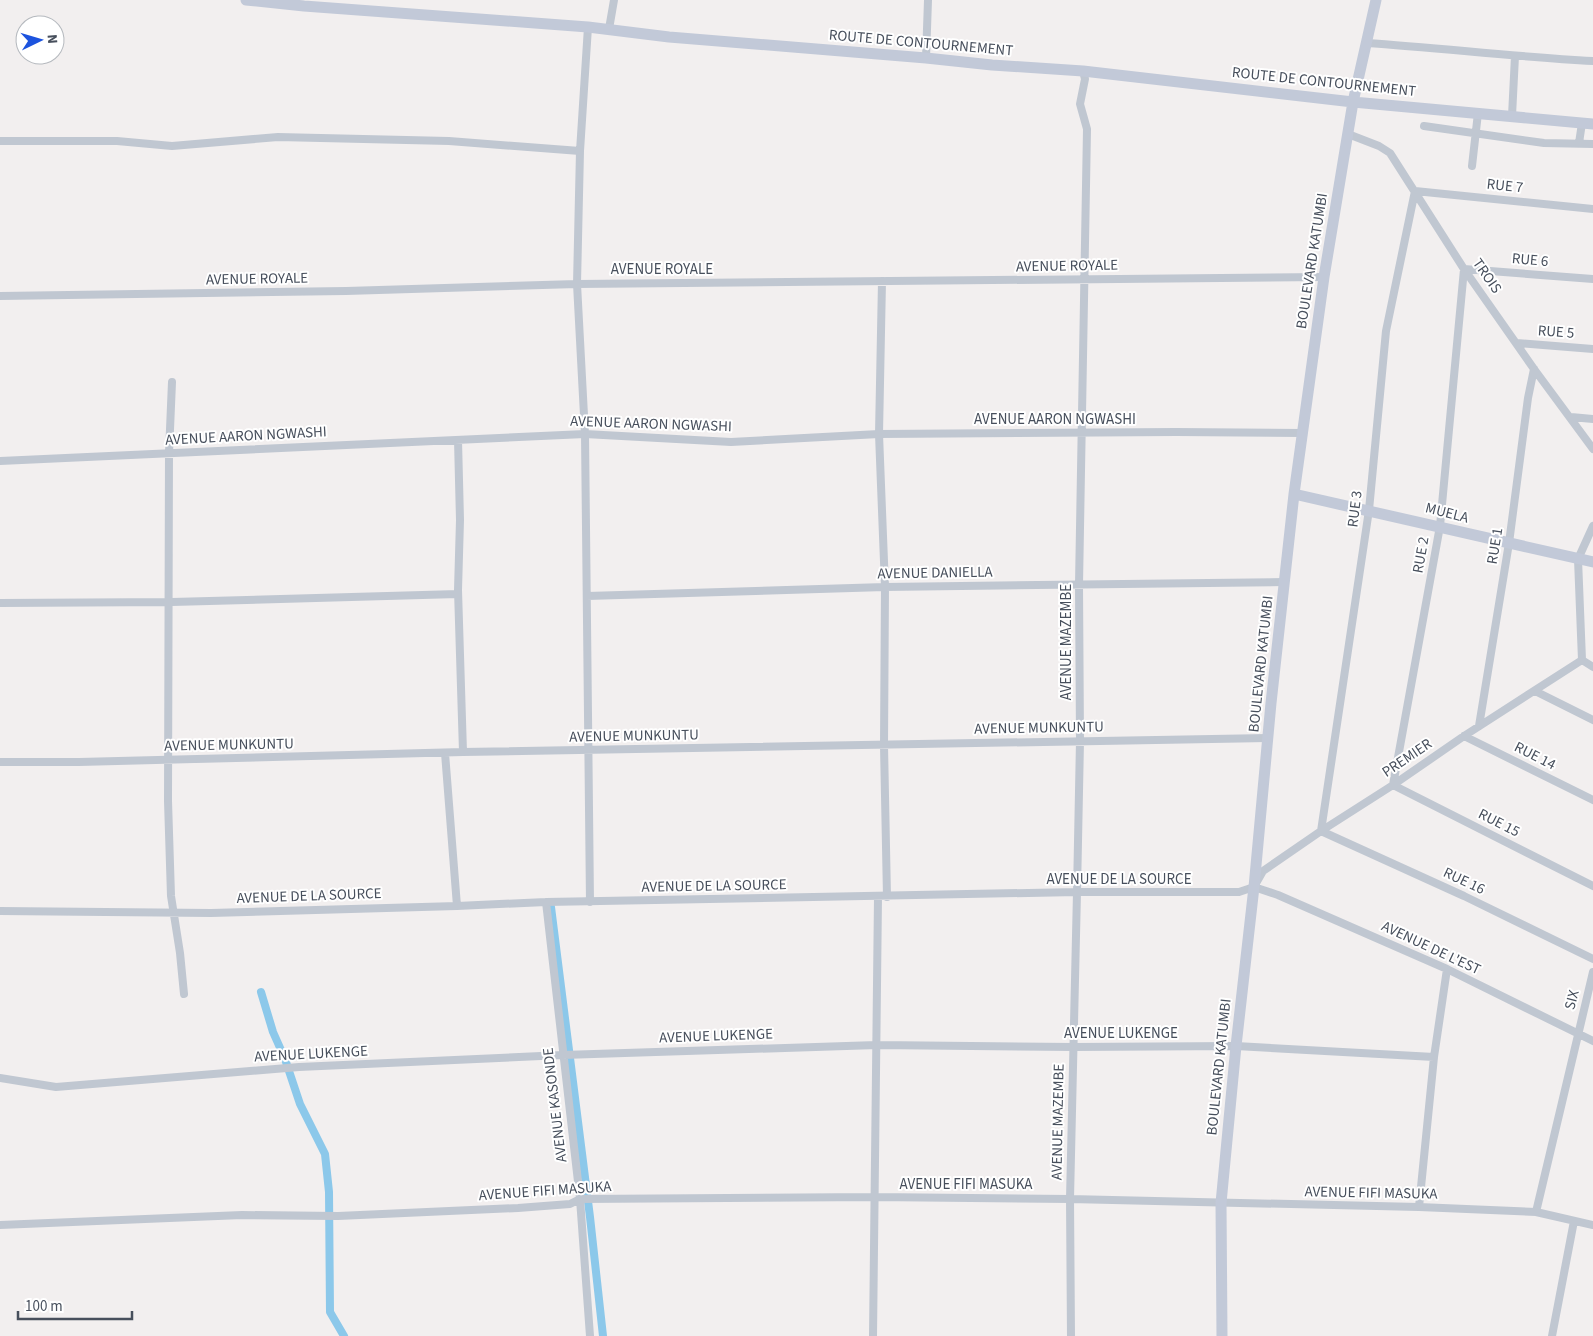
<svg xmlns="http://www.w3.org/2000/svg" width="1593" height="1336" font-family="'Source Sans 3',sans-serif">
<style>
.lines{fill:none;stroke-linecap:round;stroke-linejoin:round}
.canal{stroke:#8cc8ea;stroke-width:8}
.street{stroke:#c0c7d1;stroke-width:8}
.secondary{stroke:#c2c9d8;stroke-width:11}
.labels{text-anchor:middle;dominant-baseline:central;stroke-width:4;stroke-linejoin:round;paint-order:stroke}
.street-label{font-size:15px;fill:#474f5c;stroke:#fff}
</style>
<rect width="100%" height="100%" fill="#f2efef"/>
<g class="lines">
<path class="canal" d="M551 907 590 1217 603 1336
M261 992 273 1032 285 1059 300 1104 325 1154 329 1192 330 1312 344 1336"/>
<path class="street" d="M588 27 580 151 577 284 585 434 590 902
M609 29 614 0
M1366 43C1442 48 1517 57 1593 61
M926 58 928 0
M1512 116 1515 56
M1424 126 1544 143 1593 144
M1348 134 1379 146 1390 153 1464 269 1534 369 1593 449
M0 141H117L172 146 278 137 449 141 580 151
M1579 143 1582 123
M1472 166 1478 113
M1593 209 1415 191 1386 331 1369 510 1321 831 1464 896 1593 959
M1593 279 1464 269 1440 526 1393 785 1593 886
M882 281 879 434 885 587 884 745 887 897
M0 296 346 291 577 284 1324 277
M1517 343 1593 349
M172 382 169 453 168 801 171 896 180 953 184 994
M1571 417 1593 419
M458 440 460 520 458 590 463 752
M0 461 585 434 731 442 879 434 1176 432 1302 433
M1593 526 1578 559 1582 660 1593 667
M587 596 885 587 1284 582
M0 603 172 602 458 594
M1535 691 1593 720
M1479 726 1509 543 1528 398 1534 369
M1464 736 1593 800
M445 753 457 906
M0 762H79L463 752 1268 738
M1255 885 1263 871 1321 831 1393 785 1464 736 1582 660
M1254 887 1278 895 1447 969 1593 1041
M546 902 580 1199 590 1336
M0 911 211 913 457 906 546 902 1077 892H1239L1254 887
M0 1078 56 1087 299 1067 563 1055 877 1045 1074 1047 1236 1046 1434 1057
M1419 1207 1434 1057 1447 969
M1536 1212 1593 972
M0 1225 242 1215 338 1216 518 1208 570 1204 580 1199 875 1197 1070 1199 1419 1207 1536 1212 1593 1225
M873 1336 878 897
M1071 1336 1070 1199 1077 892 1080 741 1079 585 1087 129 1080 104 1085 79 1083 71
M1552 1336 1574 1221"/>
<path class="secondary" d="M246 0 304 6 588 27 669 37 926 58 992 65 1083 71 1353 102 1593 124
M1294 494 1593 562
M1222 1336 1221 1203 1236 1046 1254 887 1271 703 1294 494 1324 277 1353 102 1376 0"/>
</g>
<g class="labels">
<g class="street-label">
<text transform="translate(921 43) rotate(5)">ROUTE DE CONTOURNEMENT</text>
<text transform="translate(1324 82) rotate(6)">ROUTE DE CONTOURNEMENT</text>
<text transform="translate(1505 186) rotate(6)">RUE 7</text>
<text transform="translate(1530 260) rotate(5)">RUE 6</text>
<text transform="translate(1312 261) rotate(-81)">BOULEVARD KATUMBI</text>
<text transform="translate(1067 266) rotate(-1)">AVENUE ROYALE</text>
<text x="662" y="269">AVENUE ROYALE</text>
<text transform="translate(1487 276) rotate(55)">TROIS</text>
<text transform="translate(257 279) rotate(-1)">AVENUE ROYALE</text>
<text transform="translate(1556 332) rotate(4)">RUE 5</text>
<text x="1055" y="419">AVENUE AARON NGWASHI</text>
<text transform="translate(651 424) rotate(2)">AVENUE AARON NGWASHI</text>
<text transform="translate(246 436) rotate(-3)">AVENUE AARON NGWASHI</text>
<text transform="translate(1355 509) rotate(-83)">RUE 3</text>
<text transform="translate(1447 513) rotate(14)">MUELA</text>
<text transform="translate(1495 546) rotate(-81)">RUE 1</text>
<text transform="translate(1421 555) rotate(-80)">RUE 2</text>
<text transform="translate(935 573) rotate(-1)">AVENUE DANIELLA</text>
<text transform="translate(1066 642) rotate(-90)">AVENUE MAZEMBE</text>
<text transform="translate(1261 664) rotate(-84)">BOULEVARD KATUMBI</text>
<text transform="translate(1039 728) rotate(-1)">AVENUE MUNKUNTU</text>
<text transform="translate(634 736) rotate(-1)">AVENUE MUNKUNTU</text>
<text transform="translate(229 745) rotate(-1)">AVENUE MUNKUNTU</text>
<text transform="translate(1535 756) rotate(27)">RUE 14</text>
<text transform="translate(1407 758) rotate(-34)">PREMIER</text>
<text transform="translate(1499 823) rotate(27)">RUE 15</text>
<text x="1119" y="879">AVENUE DE LA SOURCE</text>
<text transform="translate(1464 881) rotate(25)">RUE 16</text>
<text transform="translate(714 886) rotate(-1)">AVENUE DE LA SOURCE</text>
<text transform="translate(309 896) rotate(-2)">AVENUE DE LA SOURCE</text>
<text transform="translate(1431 948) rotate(25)">AVENUE DE L'EST</text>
<text transform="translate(1572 1000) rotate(-76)">SIX</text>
<text x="1121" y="1033">AVENUE LUKENGE</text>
<text transform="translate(716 1036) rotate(-2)">AVENUE LUKENGE</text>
<text transform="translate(311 1054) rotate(-3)">AVENUE LUKENGE</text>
<text transform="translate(1219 1067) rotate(-84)">BOULEVARD KATUMBI</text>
<text transform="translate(555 1105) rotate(-97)">AVENUE KASONDE</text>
<text transform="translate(1058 1122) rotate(-89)">AVENUE MAZEMBE</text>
<text x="966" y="1184">AVENUE FIFI MASUKA</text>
<text transform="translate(545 1191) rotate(-4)">AVENUE FIFI MASUKA</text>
<text transform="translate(1371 1193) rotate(1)">AVENUE FIFI MASUKA</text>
</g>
</g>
<g transform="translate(40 40) rotate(85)"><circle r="24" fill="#ffffff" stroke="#b5b9be"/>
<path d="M0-4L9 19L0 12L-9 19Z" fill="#1c53de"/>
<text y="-8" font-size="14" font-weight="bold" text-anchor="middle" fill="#474f5c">N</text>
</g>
<path d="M18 1311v8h114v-8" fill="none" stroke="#474f5c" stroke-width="2.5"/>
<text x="25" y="1311" font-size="15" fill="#474f5c" stroke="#ffffff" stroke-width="4" paint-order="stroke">100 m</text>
</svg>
